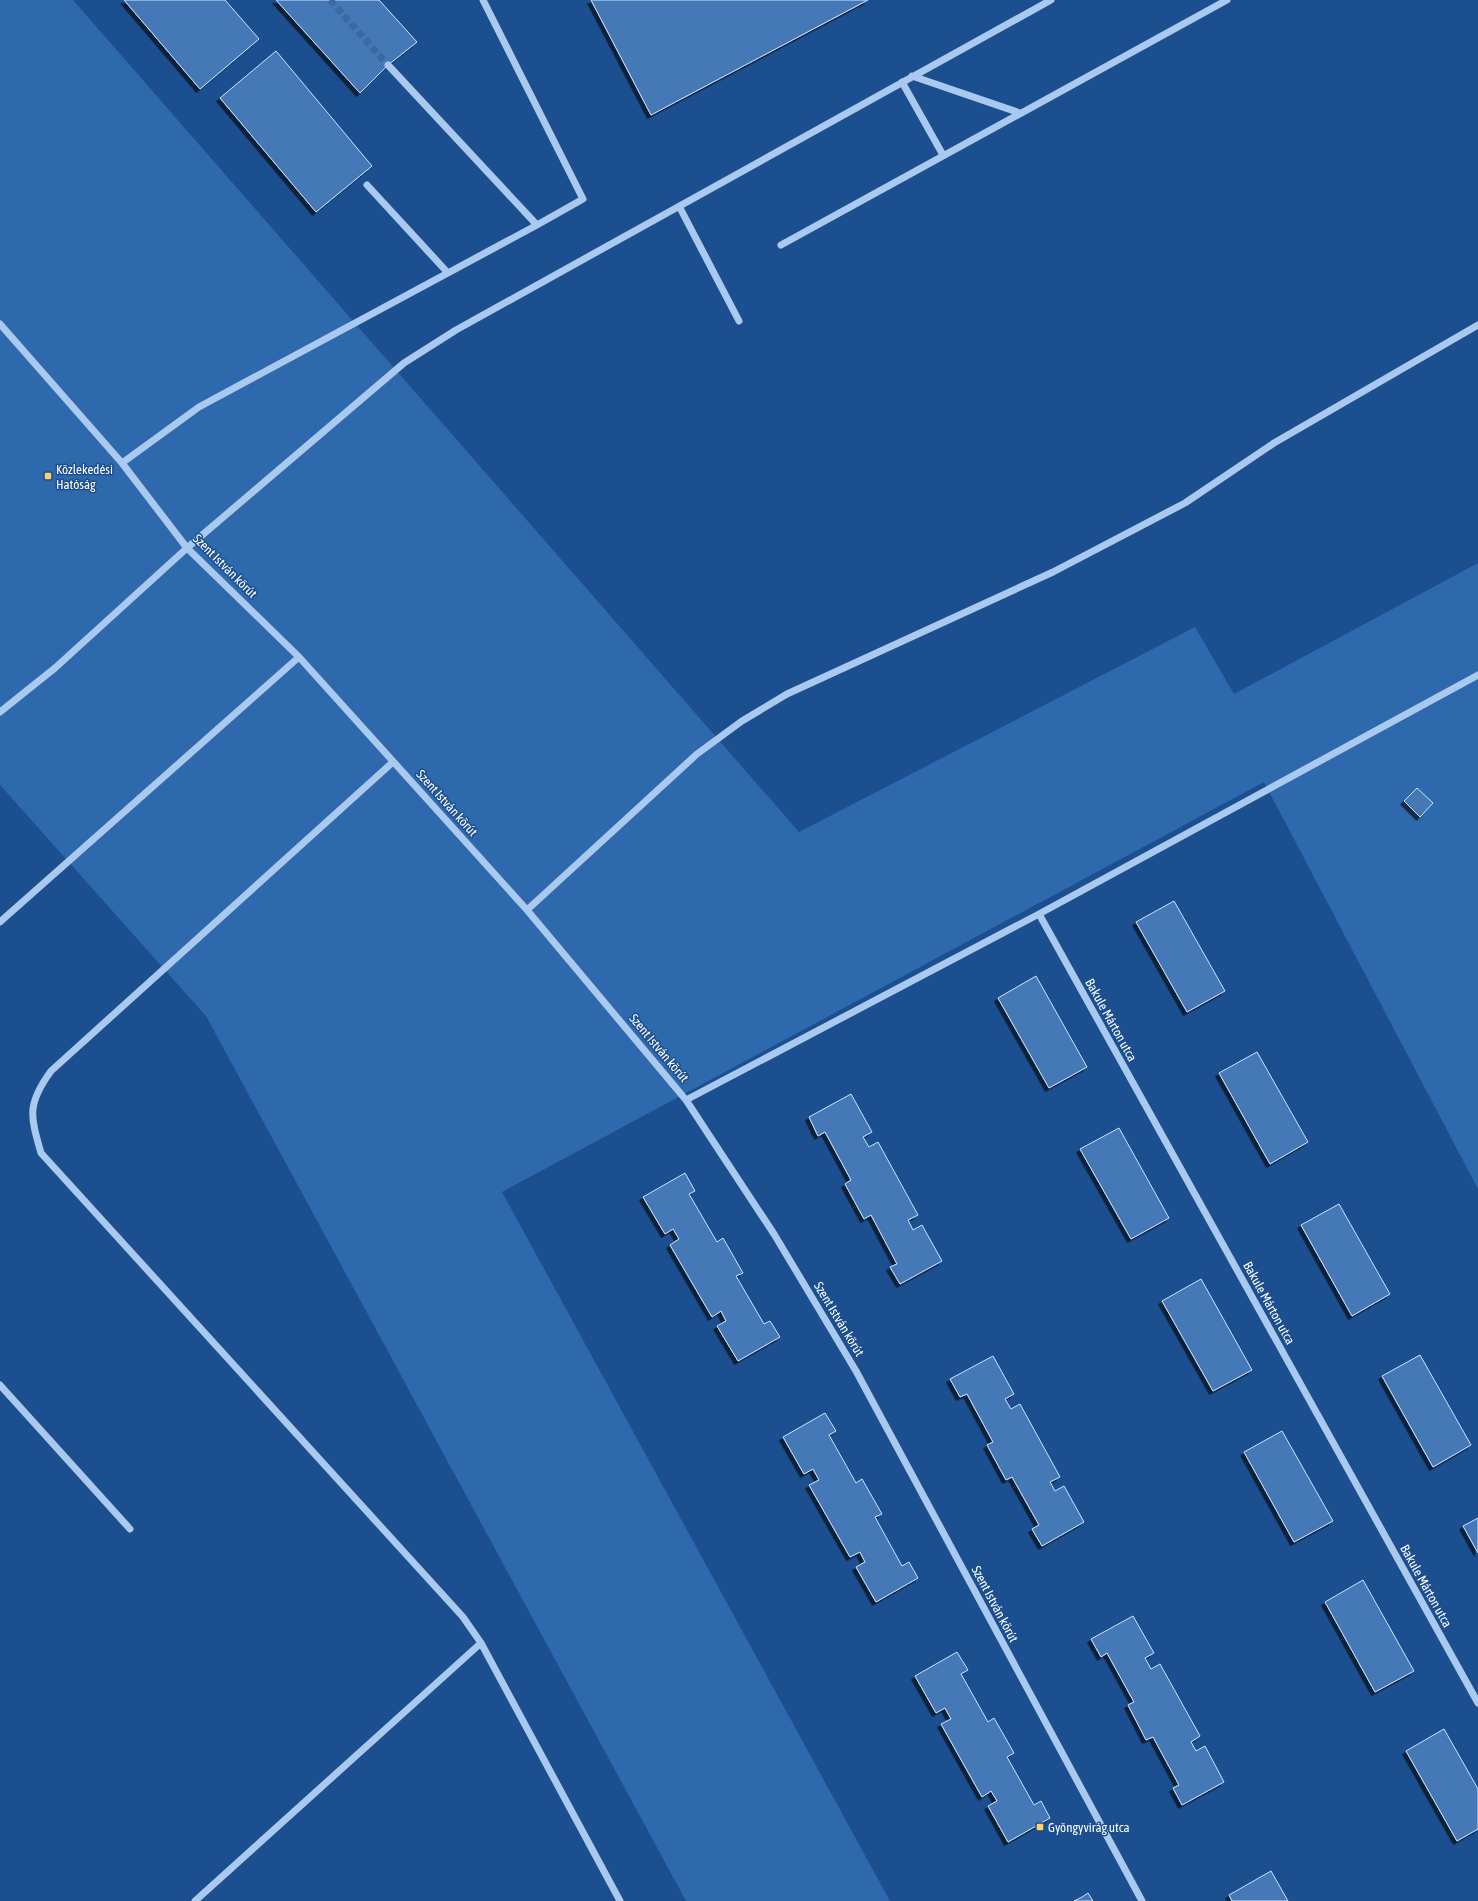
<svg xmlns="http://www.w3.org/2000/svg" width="1478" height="1901" font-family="'Asap Condensed',sans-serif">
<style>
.green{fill:#2e69ad}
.building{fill:#4478b7;stroke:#cfe3fa;filter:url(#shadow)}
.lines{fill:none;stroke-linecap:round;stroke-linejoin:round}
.minor-tunnel{stroke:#3d69a0;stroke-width:7;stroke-dasharray:7 3.5;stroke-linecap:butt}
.minor{stroke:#a9c9ee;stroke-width:7}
.poi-dot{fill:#ffd166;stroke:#1b4f8f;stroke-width:1.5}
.labels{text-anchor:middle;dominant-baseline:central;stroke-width:3;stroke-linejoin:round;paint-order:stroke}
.poi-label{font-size:13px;fill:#fff;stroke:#1b4f8f;text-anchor:start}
.street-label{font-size:13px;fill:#fff;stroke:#1b4f8f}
</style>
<defs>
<filter id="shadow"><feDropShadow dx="-3.5" dy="3.5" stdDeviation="0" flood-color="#0009"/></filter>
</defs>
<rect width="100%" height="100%" fill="#1b4f8f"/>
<path class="green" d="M0 0H73L799 832 1195 627 1234 694 1478 563V1189L1264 782 502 1192 890 1901H686L206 1016 0 785Z"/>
<path class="building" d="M124 0H225L259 39 200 89Z
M276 0H379L417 42 388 65 360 93Z
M591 0H868L651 115Z
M276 51 372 166 316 212 220 98Z
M1417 788 1433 803 1420 817 1404 801Z
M1174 901 1225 991 1187 1012 1136 922Z
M1036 976 1087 1067 1049 1088 998 998Z
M1257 1052 1308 1142 1270 1164 1219 1073Z
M851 1094 872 1132 863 1137 869 1147 878 1142 918 1215 908 1220 913 1230 922 1225 942 1261 900 1284 890 1267 897 1264 871 1215 864 1219 845 1184 851 1180 825 1132 818 1136 809 1117Z
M1119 1128 1169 1218 1131 1239 1080 1149Z
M685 1173 695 1191 689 1194 717 1242 723 1238 743 1273 736 1276 764 1324 770 1321 780 1337 738 1361 717 1326 726 1321 721 1311 712 1317 670 1245 679 1239 673 1229 665 1234 643 1197Z
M1339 1204 1390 1294 1352 1316 1301 1225Z
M1201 1279 1252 1370 1213 1391 1162 1301Z
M1420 1355 1471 1445 1433 1467 1382 1376Z
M993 1356 1014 1394 1005 1399 1011 1409 1020 1404 1060 1477 1050 1482 1055 1491 1064 1486 1084 1522 1042 1546 1032 1529 1039 1525 1012 1477 1006 1480 987 1445 993 1442 967 1394 960 1397 950 1379Z
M825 1413 836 1431 829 1435 856 1483 862 1479 882 1514 875 1517 902 1566 909 1562 918 1578 876 1602 856 1567 865 1562 860 1552 850 1557 809 1485 819 1480 813 1469 804 1474 783 1437Z
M1282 1431 1333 1521 1294 1542 1244 1452Z
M1478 1518V1553L1463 1526Z
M1363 1580 1414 1671 1375 1692 1325 1602Z
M1133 1616 1154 1653 1145 1658 1151 1669 1160 1664 1200 1736 1191 1742 1196 1751 1205 1746 1224 1782 1182 1805 1173 1788 1179 1785 1153 1737 1146 1740 1128 1705 1134 1702 1107 1653 1101 1657 1091 1639Z
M957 1652 968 1670 961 1674 988 1722 994 1718 1014 1753 1007 1757 1034 1805 1041 1801 1050 1818 1008 1842 988 1806 997 1801 991 1791 982 1797 941 1724 951 1719 945 1708 936 1713 915 1676Z
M1444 1729 1478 1789V1829L1457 1841 1406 1751Z
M1271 1871 1288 1901H1232L1229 1895Z
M1088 1893 1093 1901H1074L1082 1897Z"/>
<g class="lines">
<path class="minor-tunnel" d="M330 0 388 65"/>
<path class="minor" d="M388 65 537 225
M912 76 1020 113
M902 82 943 155
M367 185 448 273
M679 206 739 321
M781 245 1227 0
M0 324 122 463 187 548 299 657 527 910 686 1100 774 1234 856 1371 1142 1901
M122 463 199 407 537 225 583 199 483 0
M0 712 55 668 187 548 404 363 456 330 1051 0
M393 762 51 1071C27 1104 30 1115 41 1153L463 1617 481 1643 620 1901
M527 910 697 754 742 721 787 694 1053 572 1185 503 1274 443 1478 325
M1039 914 1478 1703
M0 922 299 657
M686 1100 1039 914 1478 675
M0 1385 130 1529
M195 1901 481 1643"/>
</g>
<g class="poi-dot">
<rect x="44" y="472" width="8" height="8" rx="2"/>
<rect x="1036" y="1823" width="8" height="8" rx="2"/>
</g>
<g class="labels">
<g class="poi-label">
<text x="56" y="469">Közlekedési<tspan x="56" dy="15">Hatóság</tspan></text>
<text x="1048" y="1827">Gyöngyvirág utca</text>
</g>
<g class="street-label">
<text transform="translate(225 566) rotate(45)">Szent István körút</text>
<text transform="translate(447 803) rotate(48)">Szent István körút</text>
<text transform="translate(1111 1020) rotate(61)">Bakule Márton utca</text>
<text transform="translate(659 1048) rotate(50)">Szent István körút</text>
<text transform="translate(1269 1303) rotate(61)">Bakule Márton utca</text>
<text transform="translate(839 1319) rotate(59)">Szent István körút</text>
<text transform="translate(1426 1586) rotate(61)">Bakule Márton utca</text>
<text transform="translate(995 1604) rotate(62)">Szent István körút</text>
</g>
</g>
</svg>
